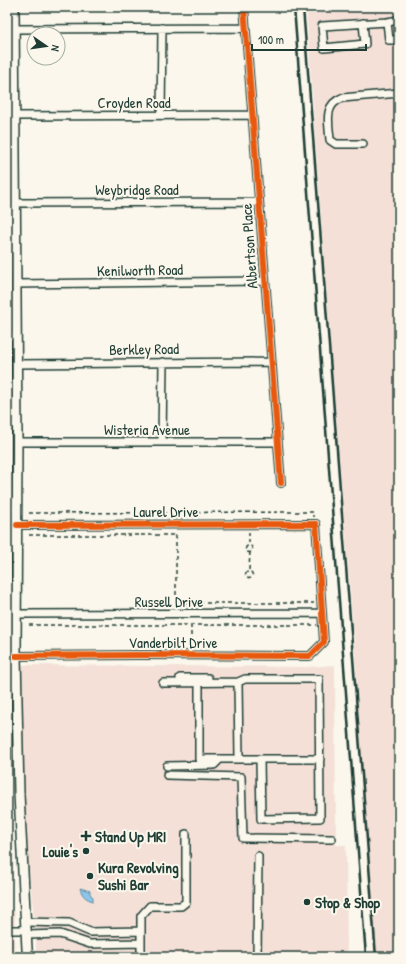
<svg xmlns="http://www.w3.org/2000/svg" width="406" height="964" font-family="'Patrick Hand',sans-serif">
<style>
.built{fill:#f4e0d7}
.water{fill:#8bc5ea;stroke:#608fa1}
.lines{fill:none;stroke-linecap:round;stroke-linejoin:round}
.minor-casing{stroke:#1f3d34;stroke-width:10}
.major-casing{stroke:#1f3d34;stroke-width:12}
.path{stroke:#1f3d34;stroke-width:1.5;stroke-dasharray:4 3;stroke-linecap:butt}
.minor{stroke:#fbf7ec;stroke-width:7}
.major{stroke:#fbf7ec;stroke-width:9}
.rail{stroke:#1f3d34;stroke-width:2.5}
.cycleway-casing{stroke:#fbf7ec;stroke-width:8}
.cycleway{stroke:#e8590c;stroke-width:6}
.poi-dot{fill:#1f3d34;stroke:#fbf7ec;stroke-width:1.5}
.labels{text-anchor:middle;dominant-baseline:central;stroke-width:4;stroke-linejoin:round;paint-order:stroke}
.street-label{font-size:15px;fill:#1f3d34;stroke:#fbf7ec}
.poi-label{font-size:15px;font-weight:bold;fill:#1f3d34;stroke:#fbf7ec;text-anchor:start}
</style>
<rect width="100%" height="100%" fill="#fbf7ec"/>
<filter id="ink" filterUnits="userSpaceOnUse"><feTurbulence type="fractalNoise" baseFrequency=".025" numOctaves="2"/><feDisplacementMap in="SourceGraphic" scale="8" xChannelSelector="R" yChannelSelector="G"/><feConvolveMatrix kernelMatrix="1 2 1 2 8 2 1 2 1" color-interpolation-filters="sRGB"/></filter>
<g filter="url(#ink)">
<path class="built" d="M306 7H399V957H374L354 639 331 353Z
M17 665 307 667 335 665 336 845H346L347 957H36V938L25 831Z
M7 911H15L14 957H7Z"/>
<path class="water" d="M80 888 90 891V894L93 897V901C86 899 82 896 80 888Z"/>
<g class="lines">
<g class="minor-casing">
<path id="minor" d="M244 7 281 483
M399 20 387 22 389 40H399
M363 23 365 44 324 48 322 26 387 22
M15 29 246 28
M161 115 162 28
M15 116 252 115
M363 144H336L330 140C329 124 323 105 342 98L399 93
M16 203 259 202
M16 284 265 281
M7 336H16
M17 364 271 362
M7 424H17
M17 442H277
M162 442 163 362
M7 510H17
M7 597H17
M16 614 322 613
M16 656 140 655 310 656 324 642 316 524 17 525
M180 678H208
M163 683 238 682 245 679H319L320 818 261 819 260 759
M199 688V759H239L238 682
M239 759H320
M167 766 214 765 220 759
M167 775 241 777 243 838 332 839
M26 922 69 923 90 932 141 931
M7 930H27
M27 935 60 934 90 944 141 943
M141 957V916L150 906H181L186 902V834
M257 957 258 856"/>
</g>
<g class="major-casing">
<path id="major" d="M14 7 17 442 16 656 19 794 27 949 28 957"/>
</g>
<path class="path" d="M29 513 313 512V517
M249 532V545
M29 535H176V603H314
M245.5 549a3.5 3.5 0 1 1 7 0a3.5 3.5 0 1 1-7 0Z
M249 570 250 552
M245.5 575a3.5 3.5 0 1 1 7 0a3.5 3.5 0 1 1-7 0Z
M29 625H317
M191 625V649"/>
<use href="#minor" class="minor"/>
<use href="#major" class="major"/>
<path class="rail" d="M294 7 366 957
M303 7 376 957"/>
<g class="cycleway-casing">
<path id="cycleway" d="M244 7 281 483
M16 656 140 655 310 656 324 642 316 524 17 525"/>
</g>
<use href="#cycleway" class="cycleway"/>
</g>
</g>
<g class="poi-dot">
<path d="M84 830h4v4h4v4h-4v4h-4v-4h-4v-4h4z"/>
<circle cx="86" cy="851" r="4"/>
<circle cx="90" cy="876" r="4"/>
<circle cx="307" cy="902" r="4"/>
</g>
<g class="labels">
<g class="street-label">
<text x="134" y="102">Croyden Road</text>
<text x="137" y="189">Weybridge Road</text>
<text transform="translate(249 246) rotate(-94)">Albertson Place</text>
<text transform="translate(140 270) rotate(-1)">Kenilworth Road</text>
<text transform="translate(144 349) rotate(-1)">Berkley Road</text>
<text x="147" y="429">Wisteria Avenue</text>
<text x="166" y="511">Laurel Drive</text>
<text x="169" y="601">Russell Drive</text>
<text x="173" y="642">Vanderbilt Drive</text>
</g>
<g class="poi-label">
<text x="95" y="836">Stand Up MRI</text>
<text x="78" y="851" text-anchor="end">Louie's</text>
<text x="98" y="867">Kura Revolving<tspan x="98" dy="17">Sushi Bar</tspan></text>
<text x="315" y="902">Stop &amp; Shop</text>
</g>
</g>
<rect width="406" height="964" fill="none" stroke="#fbf7ec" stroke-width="24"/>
<rect x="12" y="12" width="382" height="940" fill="none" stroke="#1f3d34" stroke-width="1.5" filter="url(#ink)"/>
<g transform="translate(46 46) rotate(103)"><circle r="19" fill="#fbf7ec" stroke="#a3ada2"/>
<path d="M0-3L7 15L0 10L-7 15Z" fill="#1f3d34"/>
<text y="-6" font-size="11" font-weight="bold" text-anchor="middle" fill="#1f3d34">N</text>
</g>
<path d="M252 44v6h114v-6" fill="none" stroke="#1f3d34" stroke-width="2"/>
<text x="258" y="44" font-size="12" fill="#1f3d34" stroke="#fbf7ec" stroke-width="3" paint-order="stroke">100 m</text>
</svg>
